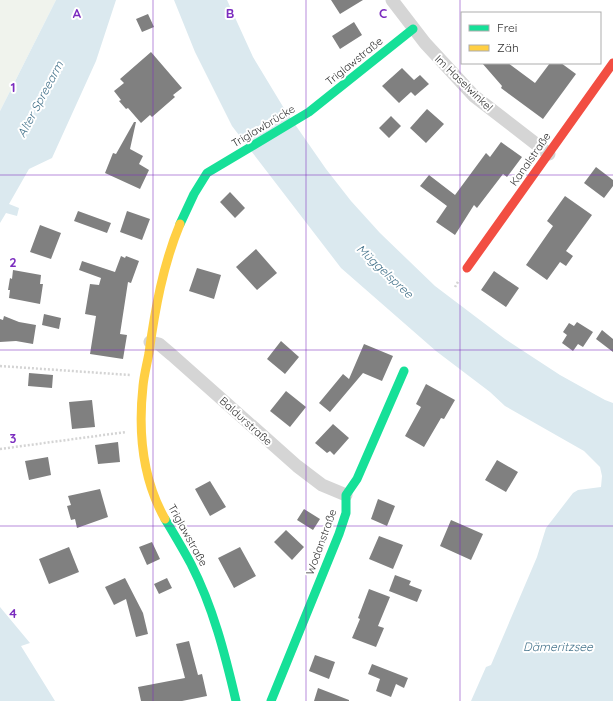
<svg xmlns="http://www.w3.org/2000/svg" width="613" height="701" font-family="Quicksand,sans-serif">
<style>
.green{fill:#f0f3ed}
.water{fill:#dbe9ef}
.building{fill:#808080}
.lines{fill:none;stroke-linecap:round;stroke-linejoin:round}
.path{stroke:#d4d4d4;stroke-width:2.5;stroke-dasharray:2 2;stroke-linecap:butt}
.street{stroke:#d5d5d5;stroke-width:13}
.fast{stroke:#16e098;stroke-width:9}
.slow{stroke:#ffcf43;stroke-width:9}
.jam{stroke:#f24e42;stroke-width:9}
.grid{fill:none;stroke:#7b2cbf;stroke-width:1;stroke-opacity:0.55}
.labels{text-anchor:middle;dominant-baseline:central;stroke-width:4;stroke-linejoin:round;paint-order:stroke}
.street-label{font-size:11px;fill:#313131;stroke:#fff}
.water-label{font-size:12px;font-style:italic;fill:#46748c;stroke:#fff}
.grid-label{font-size:13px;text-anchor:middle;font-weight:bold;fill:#7b2cbf;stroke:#fff;stroke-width:4;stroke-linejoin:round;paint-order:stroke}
</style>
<rect width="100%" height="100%" fill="#fff"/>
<path class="green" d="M0 0H56L0 111Z"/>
<path class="water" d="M56 0H116L96 61 52 158 29 169 9 204 19 208 17 216 6 213 0 223V111Z
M174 0H227L253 57 285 110 326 169 351 201 380 233 435 286 505 339 560 375 605 400 613 403V701H471L486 667 491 665 537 557 546 528 573 493 578 490 601 487 602 476 600 467 584 451 505 406 490 392 436 351 341 268 232 126 195 52Z
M0 607 30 643 21 646 55 701H0Z"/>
<path class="building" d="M331 0H363L340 14Z
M148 14 154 27 142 32 136 19Z
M354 22 362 35 340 49 332 36Z
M151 52 182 88 173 95 175 97 152 117 150 115 141 123 128 108 126 109 119 101 121 100 114 91 124 83 120 79Z
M482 63H508L535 83 550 63H561L576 74 543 119 501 88 502 86Z
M402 68 414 80 420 75 429 84 415 96 411 92 399 103 382 86Z
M427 109 444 124 426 143 410 128Z
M391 116 401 126 389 138 379 128Z
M134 122H136L130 149 143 156 139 164 149 170 140 189 105 173 113 153 116 154Z
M501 142 522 157 507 177 503 174 477 208 474 205 455 235 436 222 447 206 420 186 429 175 455 195 486 153 490 157Z
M596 167 613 180V186L604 198 584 183Z
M230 192 245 208 235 218 220 202Z
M565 196 592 215 566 251 573 256 566 266 560 262 547 280 526 265 553 226 547 221Z
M78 211 111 223 107 233 74 221Z
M127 211 150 219 142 240 120 232Z
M40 225 61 233 51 259 30 252Z
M256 249 277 273 257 290 236 267Z
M121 256 125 258 126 256 139 261 131 283 128 282 120 334 127 335 123 359 90 354 96 316 85 314 90 284 99 285 101 278 79 270 82 261 115 272Z
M197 268 221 275 214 299 189 291Z
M13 270 41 275 40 284H43L40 304 9 298 10 290H8L10 278 12 279Z
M494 271 519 288 506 307 481 290Z
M44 314 61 318 59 329 42 325Z
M4 316 19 322 36 325 33 344 16 341 0 342V319L3 320Z
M577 322 593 332 583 347 578 344 573 351 562 343 567 335 563 332 569 323 574 326Z
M602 330 613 339V352L596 339Z
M281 341 299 357 285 374 267 359Z
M364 344 393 356 382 381 363 373 330 412 319 403 343 374 349 379Z
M29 373 53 375 52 388 28 386Z
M426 384 455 400 444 419 441 418 424 447 405 436 421 407 416 404Z
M286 391 306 407 290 427 270 411Z
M92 400 95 427 72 429 69 402Z
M333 424 349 438 334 455 330 451 327 453 315 443Z
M118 442 120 462 98 464 95 445Z
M48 457 51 475 29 480 25 461Z
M497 460 518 472 506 492 485 480Z
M210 481 226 507 210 516 195 489Z
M100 489 108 517 77 528 75 519 71 520 67 506 71 505 68 496Z
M378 499 395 506 387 526 371 519Z
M304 509 320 519 313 530 297 520Z
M451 520 483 534 471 560 440 546Z
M286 530 304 547 292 560 274 542Z
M379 536 403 545 393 569 369 559Z
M152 542 160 559 147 565 139 547Z
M69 547 79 572 49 584 39 559Z
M240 547 256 576 234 588 218 558Z
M395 575 411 581 409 585 422 590 417 602 389 591Z
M125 578 143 613 148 634 136 637 126 599 114 605 105 587Z
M167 578 172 588 159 594 154 584Z
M369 589 390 597 378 626 384 628 376 647 352 638 360 619 358 618Z
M189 641 198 675 202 674 207 696 182 701H141L138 687 185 678 176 644Z
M315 655 335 662 329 679 309 671Z
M372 664 408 678 404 688 396 684 391 697 376 691 380 679 368 674Z
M318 688 349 700V701H314Z"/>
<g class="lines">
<path class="path" d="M455 287 459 280
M0 366 130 375
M0 449 126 432"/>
<path class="street" d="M392 0 425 43 474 96 549 154
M150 342 159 344 172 355 297 466 322 485 346 495"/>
<path class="fast" d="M180 224 194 194 207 173 309 112 413 29
M165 519C174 534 183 549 191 564 213 607 225 654 236 701
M271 701 339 534 346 513V495L357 479 404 371"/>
<path class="slow" d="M165 519C142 478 138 432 143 386 144 375 147 364 149 353 155 309 163 265 180 224"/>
<path class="jam" d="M467 268 613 63"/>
</g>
<path class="grid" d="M153 0V701M306 0V701M460 0V701M0 175H613M0 350H613M0 526H613"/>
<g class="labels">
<g class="street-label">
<text transform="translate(354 61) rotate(-39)">Triglawstraße</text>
<text transform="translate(464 83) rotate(44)">Im Haselwinkel</text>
<text transform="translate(263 126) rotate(-31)">Triglawbrücke</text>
<text transform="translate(530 159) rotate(-55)">Kanalstraße</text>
<text transform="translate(246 421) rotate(42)">Baldurstraße</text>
<text transform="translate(188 535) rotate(61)">Triglawstraße</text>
<text transform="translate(321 542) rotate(-70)">Wodanstraße</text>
</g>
<g class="water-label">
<text transform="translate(40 99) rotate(-62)">Alter Spreearm</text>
<text transform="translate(385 271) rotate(43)">Müggelspree</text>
<text x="558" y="646">Dämeritzsee</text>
</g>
</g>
<g class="grid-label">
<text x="77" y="18">A</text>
<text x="230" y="18">B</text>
<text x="383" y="18">C</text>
<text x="13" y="92">1</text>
<text x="13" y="267">2</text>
<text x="13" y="443">3</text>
<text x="13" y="618">4</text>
</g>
<rect x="461" y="12" width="140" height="52" fill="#ffffff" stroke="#adadad"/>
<rect x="469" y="25" width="20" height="6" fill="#16e098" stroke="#adadad"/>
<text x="497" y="32" font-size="12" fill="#313131">Frei</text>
<rect x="469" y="45" width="20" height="6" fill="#ffcf43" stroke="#adadad"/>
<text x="497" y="52" font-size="12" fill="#313131">Zäh</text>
</svg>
